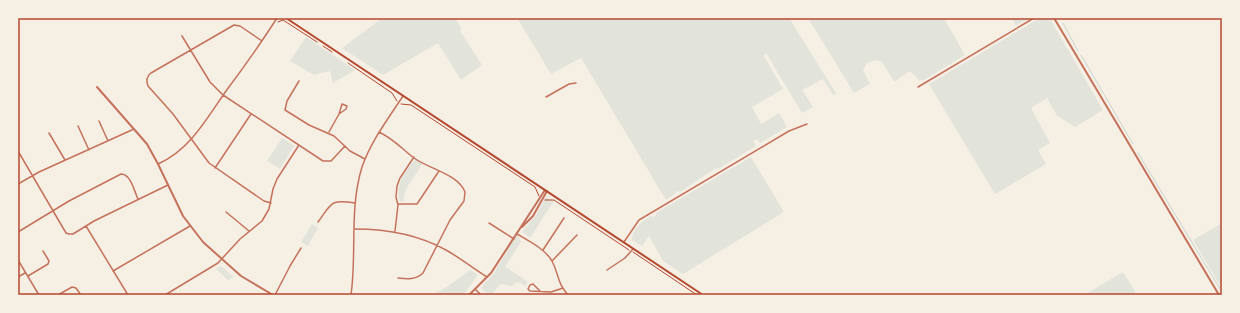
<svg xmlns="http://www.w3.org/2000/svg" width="1240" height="313" font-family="Lato,sans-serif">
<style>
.green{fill:#e2e4dc}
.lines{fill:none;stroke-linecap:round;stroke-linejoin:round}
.stream{stroke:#c9d6d2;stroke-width:1}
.path{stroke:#b5482f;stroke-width:1}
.minor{stroke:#c5725c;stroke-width:1.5}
.tertiary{stroke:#c5725c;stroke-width:2}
.secondary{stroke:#b5482f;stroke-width:2}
.neatline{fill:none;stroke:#b5482f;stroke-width:1.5}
</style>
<rect width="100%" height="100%" fill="#f6efe4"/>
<path class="green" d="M382 18H455L462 30 460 31 482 65 461 80 438 43 383 75 342 48Z
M517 18H789L836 93 833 95 823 79 802 90 813 107 802 113 766 53 764 56 783 89 752 107 761 124 779 113 787 127 760 143 757 139 753 141 756 146 718 169 716 168 680 192 677 191 675 194 666 200 581 58 551 74Z
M808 18H944L965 55 924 80H919L910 71 902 76 896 81H894L882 62 876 60 867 63 863 70 870 84 854 93Z
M1009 18H1029L1017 25 1014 24 1015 22Z
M1040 18 1050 19 1103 110 1075 127 1057 116 1047 98 1031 108 1050 143 1038 150 1046 164 995 194 929 84Z
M306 37 355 70 333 83 330 71 314 75 290 61Z
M282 138 293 145 294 146 280 169 267 161Z
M751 157 784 212 683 274 663 261 649 236 642 246 632 240C632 229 642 221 651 216L653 217 656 216V213Z
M416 159 423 163 406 189 403 202 400 201C394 186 406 169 416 159Z
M546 197 554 201 530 238 522 232 536 215Z
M1222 223V289L1193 240Z
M312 224 318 228 308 246 301 242Z
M517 234 521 242 506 265V267L528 282 525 286C519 281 518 281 512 286L501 284 491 295H488L481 288 494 273Z
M220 266 222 267 234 277 228 280 216 269Z
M470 270 478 275 463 295H431C446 289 457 280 470 270Z
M1123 272 1137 295H1084Z"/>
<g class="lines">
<path class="stream" d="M1060 18 1061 19
M1063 23 1078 51
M1081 55 1133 144
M1138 153 1222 292"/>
<path class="path" d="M278 22 283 20 317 42
M323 46 332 52
M348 63 392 93 397 101
M401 104 411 105 535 187 539 196
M545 200H554L629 250
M633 252 697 295"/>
<path class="minor" d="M182 36 210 82 223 95 323 161H331L345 146
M262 41 240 26 234 25 151 73C146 77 146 81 148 86L173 114 209 163 264 201 271 203
M299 81 287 101 285 110 309 125 334 136 350 151 365 159
M918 87 1034 18
M546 97 569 84 576 83
M99 121 108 141
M78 126 89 150
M329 132 339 114 342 104 347 106 346 109 339 114
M379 132C395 140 401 148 414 158 429 169 458 174 465 192L464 201 450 220 423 273C416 280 407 279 398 278
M49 133 65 160
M18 151 66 233 69 234H73L94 221 168 185
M158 164C190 150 207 118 226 91 244 67 261 43 277 18
M215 168 251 114
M18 184 39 172 134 129
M399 204H417L439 171
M226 212 249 231
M318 222C332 203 330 199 355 203
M489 223 514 239
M86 226 128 295
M355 229C387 229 417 234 446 250 460 258 473 268 487 277
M395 231 398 205 396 197 397 186 400 178 414 157
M18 232 69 201 121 174C131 174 134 191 138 199
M517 234C529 241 545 249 552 261 559 274 557 283 568 295
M624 242 639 220 789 131 807 124
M543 250 564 218
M18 260 39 295
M552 261 577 235
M607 270 625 258 633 249
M113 271 190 226
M28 276 48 264 49 261 43 251
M18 277 25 273
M475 289 481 295
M540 291 533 284 530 285 528 289 530 291 551 292 563 288
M58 295 72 287 76 288 81 295
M165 295 218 263 240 239 262 221 269 209 273 189 277 179 299 145
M275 295 290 266 301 248
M351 295C357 253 349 209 362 167 371 141 388 119 403 96"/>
<path class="tertiary" d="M1054 18 1219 295
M97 87 147 144 158 164 183 216 203 242 241 276 273 295
M522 227 533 216 547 191
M469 295 491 273 545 190"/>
<path class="secondary" d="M286 18 703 295"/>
</g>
<rect width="1240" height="313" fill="none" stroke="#f6efe4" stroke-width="38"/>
<rect x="19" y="19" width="1202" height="275" class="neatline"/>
</svg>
